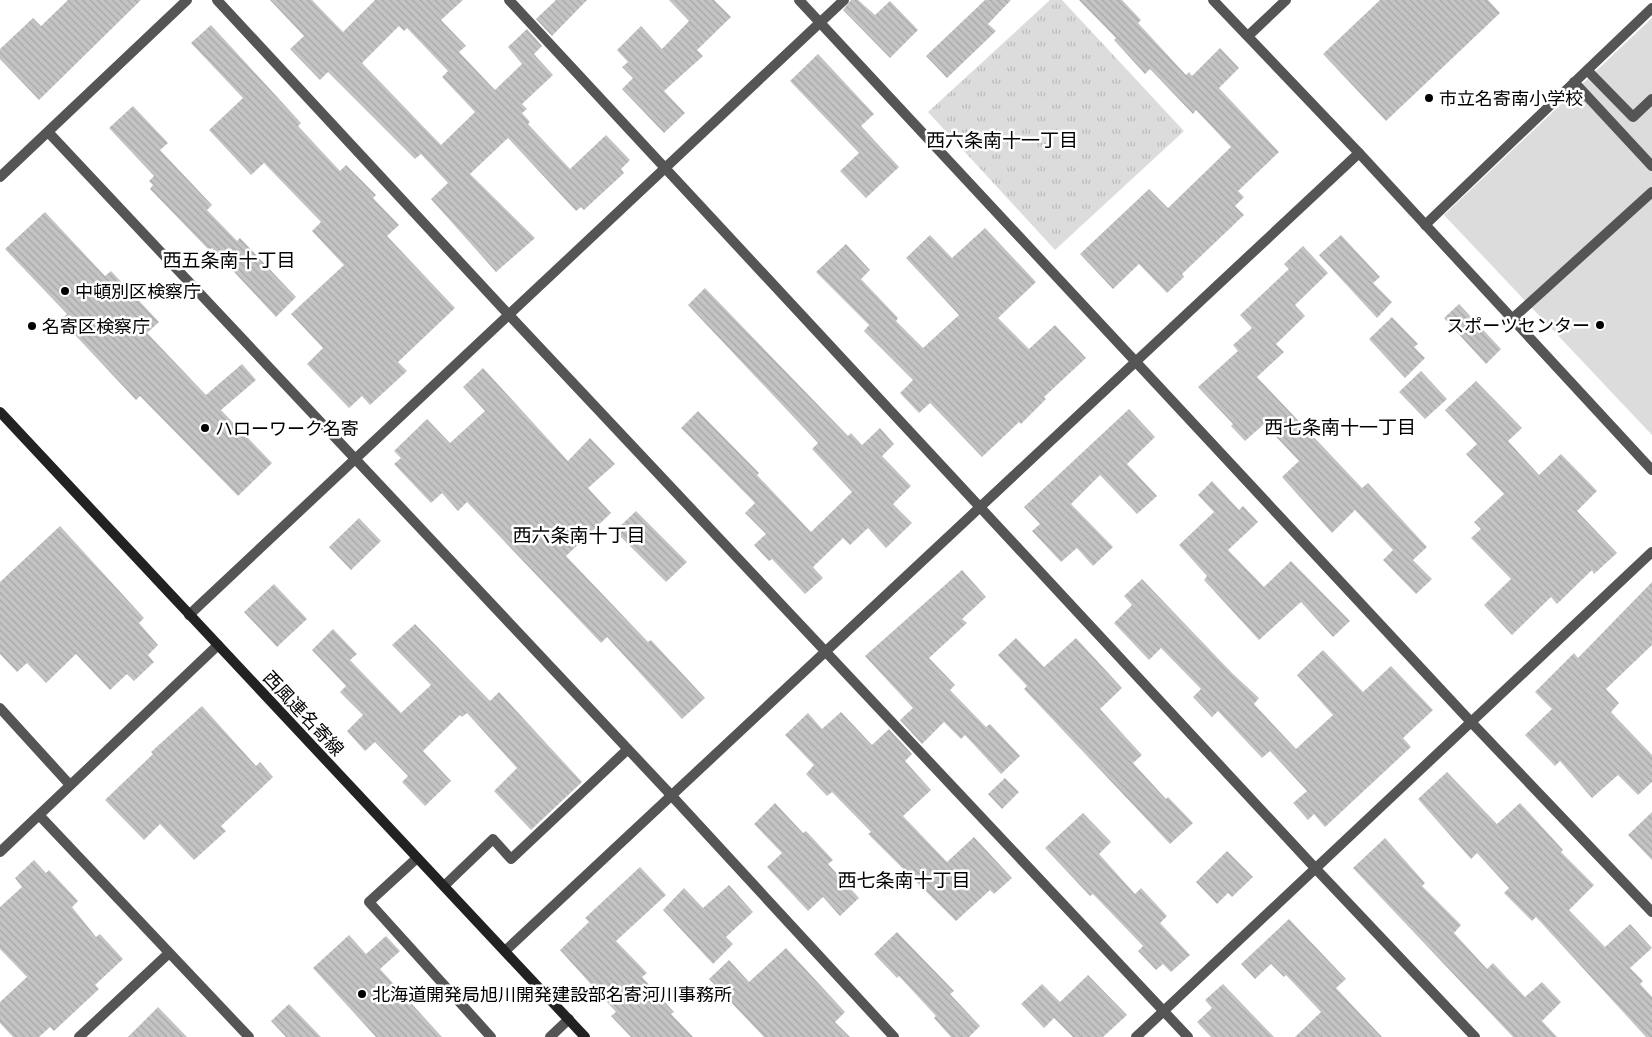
<svg xmlns="http://www.w3.org/2000/svg" width="1652" height="1037" font-family="Barlow,'Noto Sans JP',sans-serif">
<style>
.grass{fill:url(#grass-tufts)}
.pitch{fill:#dcdcdc}
.building{fill:url(#building-back-hatch);fill-rule:evenodd}
.lines{fill:none;stroke-linecap:round;stroke-linejoin:round}
.service{stroke:#555;stroke-width:10}
.minor{stroke:#555;stroke-width:10}
.tertiary{stroke:#555;stroke-width:10}
.secondary{stroke:#222;stroke-width:10}
.poi-dot{fill:#000;stroke:#fff;stroke-width:2}
.labels{text-anchor:middle;dominant-baseline:central;stroke-width:5;stroke-linejoin:round;paint-order:stroke}
.poi-label{font-size:18px;fill:#000;stroke:#fff;text-anchor:start}
.street-label{font-size:18px;fill:#000;stroke:#fff}
.neighbourhood-label{font-size:19px;fill:#000;stroke:#fff}
</style>
<defs>
<pattern id="grass-tufts" width="24" height="20" patternUnits="userSpaceOnUse" patternTransform="scale(1.25)"><rect width="24" height="20" fill="#dcdcdc"/><path d="M3 7l-1-3M5 7V3M7 7l1-3M15 17l-1-3M17 17v-4M19 17l1-3" fill="none" stroke="#bbb"/></pattern>
<pattern id="building-back-hatch" width="6" height="6" patternUnits="userSpaceOnUse" patternTransform="scale(1.25)"><rect width="6" height="6" fill="#c4c4c4"/><path d="M-1 5l2 2M0 0l6 6M5-1l2 2" fill="none" stroke="#a7a7a7"/></pattern>
</defs>
<rect width="100%" height="100%" fill="#fff"/>
<path class="grass" d="M1050 0H1062L1184 131 1055 250 928 112Z"/>
<path class="pitch" d="M1652 18V435L1444 215Z"/>
<path class="building" d="M68 0H141L39 100 0 59V49L33 18 41 26Z
M270 0H312L343 32 375 0H463L441 20 466 46 459 52 495 90 522 64 508 47 527 29 542 46 534 54 553 75 522 104 527 109 522 113 530 122 528 124 570 169 606 135 630 160 621 169 624 173 584 210 581 207 576 211 508 138 470 174 535 238 496 272 431 199 448 183 421 154 415 159 328 72 320 80 290 49 304 36ZM399 26 404 31 407 28 448 71 442 77 475 112 441 145 362 63Z
M556 0H587L552 36 536 19Z
M669 0H714L731 17 697 50 703 56 664 91 685 113 664 133 622 89 633 78 622 67 628 62 617 50 641 26 662 49 689 21Z
M851 0H858L875 15 890 1 918 30 890 58 843 10Z
M985 0H1011L988 24 996 31 947 78 926 56Z
M1079 0H1122L1141 20 1138 23 1186 75 1189 72 1192 76 1220 48 1239 68 1219 88 1279 152 1238 191 1244 197 1235 206 1244 215 1182 274 1184 277 1167 293 1139 264 1113 289 1080 254 1149 189 1168 208 1231 147 1196 110 1193 114 1150 69 1145 74 1114 40 1116 38Z
M1380 0H1488L1500 13 1386 121 1323 54Z
M211 25 301 123 298 126 340 171 346 165 376 195 373 198 399 225 387 236 455 308 398 362 407 371 370 405 362 396 349 408 307 364 323 348 291 314 344 265 312 231 321 222 264 163 251 175 209 130 243 98 191 43Z
M818 54 874 114 861 126 899 167 866 198 840 171 859 153 790 81Z
M133 106 168 143 160 150 212 205 207 210 237 241 240 238 296 297 276 317 212 248 209 250 150 189 153 185 149 181 154 176 109 128Z
M45 212 105 276 111 271 159 322 147 333 206 395 242 364 256 380 221 410 272 463 238 496 140 396 136 400 61 320 67 314 5 249Z
M985 228 1036 282 998 318 1029 349 1055 325 1086 358 1044 397 1046 399 1021 424 1019 422 982 457 930 403 919 413 900 393 913 380 864 331 869 325 816 272 846 244 870 270 861 279 898 318 896 321 923 348 959 315 906 258 930 235 952 258Z
M1341 235 1380 277 1373 283 1392 302 1377 318 1319 255Z
M1303 246 1328 273 1295 305 1305 316 1276 344 1284 352 1257 377 1362 488 1368 483 1427 547 1413 560 1432 579 1416 594 1383 560 1393 550 1355 510 1332 533 1282 477 1299 461 1264 424 1245 441 1231 426 1233 424 1198 387 1238 351 1233 345 1252 328 1240 315 1289 269 1284 264Z
M705 288 848 436 851 433 862 445 880 428 894 444 882 456 911 486 893 504 912 523 886 548 868 528 850 545 843 538 813 567 823 578 805 594 772 559 769 561 754 545 766 534 745 513 755 503 681 428 698 411 759 473 757 475 811 532 852 492 812 449 818 443 688 305Z
M1459 304 1501 349 1486 364 1444 318Z
M1392 317 1418 344 1414 347 1425 358 1405 378 1369 339Z
M483 368 568 461 590 438 615 464 588 488 611 513 566 556 648 642 651 640 705 698 682 719 607 637 601 643 467 502 458 511 442 493 431 503 394 464 401 458 394 451 427 419 450 443 485 411 463 387Z
M1421 371 1447 399 1425 419 1399 392Z
M1476 381 1522 428 1508 441 1539 475 1561 454 1597 491 1577 511 1617 553 1594 574 1592 570 1557 604 1551 597 1512 635 1484 605 1511 579 1471 538 1481 529 1474 522 1504 494 1466 454 1477 444 1445 410Z
M1129 409 1155 437 1127 464 1157 496 1137 514 1100 475 1071 504 1113 547 1093 566 1077 548 1061 562 1032 531 1040 524 1024 507Z
M1212 481 1239 510 1243 506 1258 522 1228 550 1264 587 1291 561 1350 621 1333 637 1301 602 1259 640 1204 580 1207 576 1179 545 1214 512 1198 495Z
M636 511 687 562 666 582 615 531Z
M359 518 381 541 351 570 329 547Z
M60 526 144 618 139 623 158 645 148 655 154 662 134 681 127 674 110 690 76 654 46 683 27 663 17 672 0 654V582Z
M962 570 986 597 962 619 967 623 929 658 955 685 950 690 986 727 990 724 1020 756 1001 774 965 735 961 739 944 722 922 744 900 720 913 708 865 656Z
M1142 579 1232 673 1259 698 1254 704 1296 749 1333 715 1297 675 1323 650 1363 692 1391 666 1433 710 1403 738 1411 747 1325 827 1314 814 1308 820 1293 803 1307 791 1270 751 1262 758 1218 711 1212 717 1193 697 1201 689 1161 648 1149 660 1114 623 1132 605 1124 596Z
M1652 582V645L1606 689 1619 703 1611 712 1652 755V782L1638 795 1618 775 1592 798 1560 761 1555 766 1525 735 1552 709 1535 692 1574 653 1578 658Z
M274 584 307 619 277 647 244 612Z
M415 624 490 701 499 692 582 782 531 830 494 791 517 768 467 713 462 717 460 715 423 751 451 781 425 806 402 782 408 776 375 742 365 751 347 731 363 715 340 692 346 686 312 650 333 629 357 654 350 660 401 713 431 685 392 645Z
M1016 638 1044 667 1076 638 1122 688 1100 709 1142 755 1133 763 1166 799 1168 797 1193 823 1170 844 1024 689 1027 686 998 655Z
M202 706 256 766 260 762 273 777 221 826 226 831 194 860 160 824 144 840 105 800 153 754 151 752Z
M841 712 872 745 889 729 912 754 905 761 931 790 903 816 947 862 974 837 1012 878 994 894 990 890 956 921 868 834 871 832 832 792 827 796 806 774 814 765 785 735 808 713 822 729Z
M1447 772 1497 824 1520 803 1554 840 1563 850 1561 852 1594 885 1569 910 1605 947 1630 924 1652 948 1630 968 1643 981 1640 984 1652 997V1037H1646L1536 917 1532 921 1504 893 1509 888 1477 853 1471 859 1418 799Z
M1005 778 1019 792 1002 809 988 794Z
M775 803 803 833 806 831 833 860 828 864 859 898 840 916 823 897 808 911 767 867 782 853 754 824Z
M1652 812V860L1628 835Z
M1083 813 1111 842 1099 854 1135 894 1141 888 1167 916 1160 923 1190 955 1171 972 1163 964 1156 970 1138 951 1143 946 1093 894 1090 896 1045 848Z
M1385 838 1425 883 1422 886 1461 925 1454 933 1487 969 1493 963 1525 997 1542 982 1561 1002 1542 1021 1557 1037H1513L1353 868Z
M1227 851 1253 877 1232 897 1228 893 1217 904 1196 882Z
M34 860 46 873 49 870 78 901 72 907 96 937 100 934 123 959 95 985 99 989 54 1031 50 1027 39 1037H13L0 1023V1002L27 977 0 949V907L22 887 15 878Z
M640 867 666 895 616 941 647 973 642 977 674 1012 671 1014 693 1037H631L611 1016 616 1012 560 950 589 922 585 918Z
M729 885 753 912 726 937 733 944 713 964 663 910 684 888 703 908Z
M1289 919 1346 979 1336 988 1382 1037H1295L1321 1012 1286 975 1284 977 1271 964 1255 979 1241 964Z
M897 932 954 991 950 994 980 1026 969 1037H951L934 1018 936 1016 899 976 897 978 874 954Z
M349 935 366 954 386 936 400 951 380 969 442 1037H376L313 968Z
M786 948 845 1012 835 1022 850 1037H764L709 979 729 960 749 982Z
M1088 975 1127 1015 1103 1037H1073L1054 1018 1044 1028 1021 1004 1042 984 1060 1002Z
M1223 984 1274 1037H1211L1197 1022 1212 1008 1205 1000Z
M289 1004 321 1037H286L271 1021Z
M158 1007 187 1037H128Z"/>
<g class="lines">
<path class="service" d="M1248 36 1286 0
M1587 70 1633 117 1652 99
M1574 82 1652 166
M1425 225 1652 8
M1513 318 1652 192
M417 858 369 902 491 1037
M444 886 493 839 511 859 627 750
M550 1037 569 1019"/>
<path class="minor" d="M509 0 1316 869 1475 1037
M799 0 1471 722
M1213 0 1359 153 1652 470
M49 133 671 795 894 1037
M0 177 187 0
M189 615 844 0
M0 708 70 785
M39 815 249 1037
M0 852 218 645
M79 1037 168 954
M1136 1037 1652 552"/>
<path class="tertiary" d="M217 0 509 315 1188 1037
M1471 722 1652 912
M505 951 1359 153"/>
<path class="secondary" d="M0 412 585 1037"/>
</g>
<g class="poi-dot">
<circle cx="1429" cy="98" r="5"/>
<circle cx="65" cy="291" r="5"/>
<circle cx="1600" cy="325" r="5"/>
<circle cx="32" cy="326" r="5"/>
<circle cx="205" cy="428" r="5"/>
<circle cx="362" cy="994" r="5"/>
</g>
<g class="labels">
<g class="poi-label">
<text x="1439" y="98">市立名寄南小学校</text>
<text x="75" y="291">中頓別区検察庁</text>
<text x="1590" y="325" text-anchor="end">スポーツセンター</text>
<text x="42" y="326">名寄区検察庁</text>
<text x="215" y="428">ハローワーク名寄</text>
<text x="372" y="994">北海道開発局旭川開発建設部名寄河川事務所</text>
</g>
<g class="street-label">
<text transform="translate(304 713) rotate(47)">西風連名寄線</text>
</g>
<g class="neighbourhood-label">
<text x="1002" y="139">西六条南十一丁目</text>
<text x="229" y="259">西五条南十丁目</text>
<text x="1340" y="426">西七条南十一丁目</text>
<text x="579" y="534">西六条南十丁目</text>
<text x="904" y="879">西七条南十丁目</text>
</g>
</g>
</svg>
